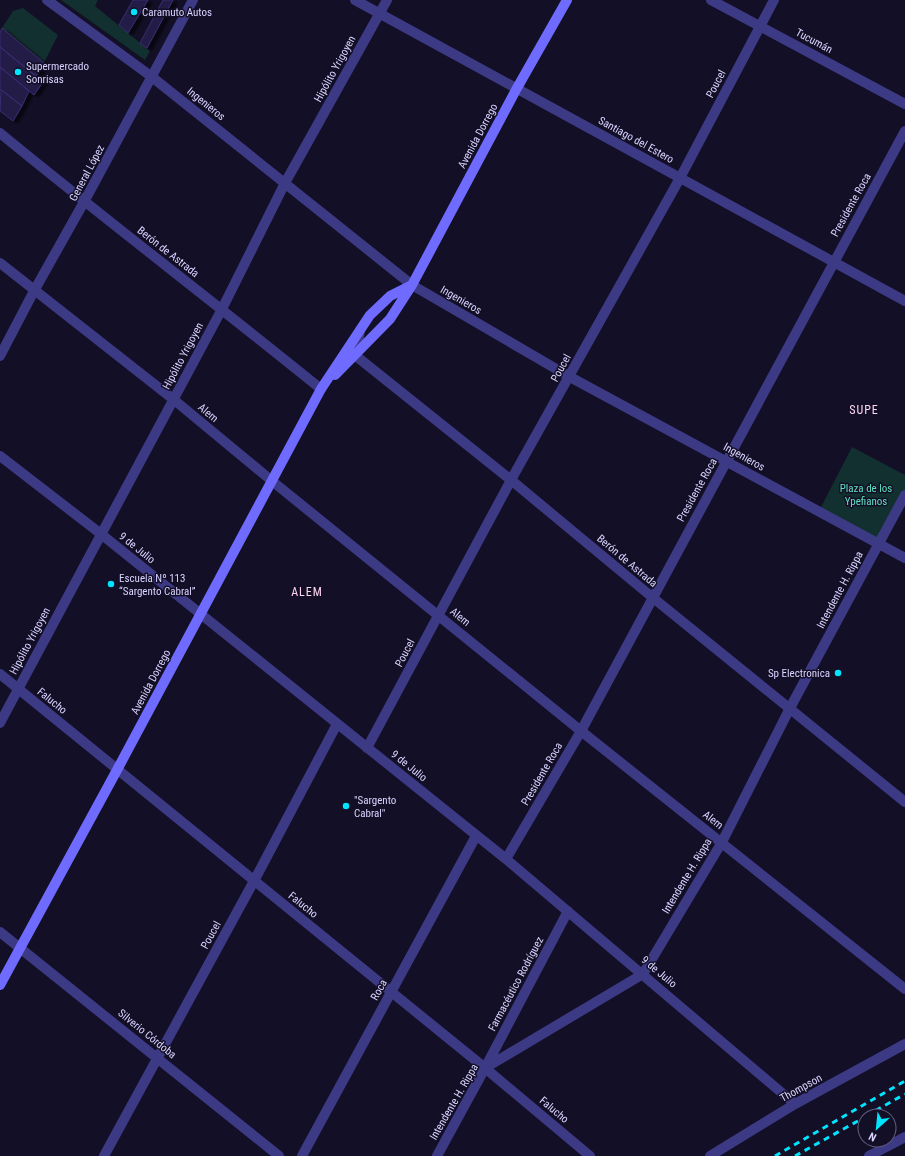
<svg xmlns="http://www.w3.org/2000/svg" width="905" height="1156" font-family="'Roboto Condensed',sans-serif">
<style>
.green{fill:#12302f}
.building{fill:#241b47;stroke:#3b2d73;filter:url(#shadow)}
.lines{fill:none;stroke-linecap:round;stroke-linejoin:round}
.minor{stroke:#3d3a85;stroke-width:10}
.tertiary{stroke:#3d3a85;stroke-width:10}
.secondary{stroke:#6f6bff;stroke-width:10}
.rail{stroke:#00e5ff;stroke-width:3;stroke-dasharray:6 5;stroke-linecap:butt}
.poi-dot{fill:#00e5ff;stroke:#130f26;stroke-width:1.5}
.labels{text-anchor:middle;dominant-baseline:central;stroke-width:3;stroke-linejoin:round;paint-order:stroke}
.poi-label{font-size:11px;fill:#d9d4ff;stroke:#130f26;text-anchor:start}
.street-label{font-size:11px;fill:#d9d4ff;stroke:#130f26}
.park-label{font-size:11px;fill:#5fe0c0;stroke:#130f26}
.neighbourhood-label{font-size:12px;letter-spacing:1px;fill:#ffd6f0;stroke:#130f26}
</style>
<defs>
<filter id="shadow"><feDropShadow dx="4.5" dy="2.5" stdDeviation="1" flood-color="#0009"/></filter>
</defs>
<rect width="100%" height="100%" fill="#130f26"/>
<path class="green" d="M61 0H98L95 6 150 51 145 60Z
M23 8 58 35 44 63 2 28 13 11Z
M852 447 905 475V495L878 544 819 511Z"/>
<path class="building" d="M133 0H148L128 33 119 25Z
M163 0H173L147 48 140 43Z
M2 28 44 63 36 76 0 47V33Z
M0 47 43 82 34 95 0 67Z
M0 67 29 91 22 106 0 89Z
M1 90 22 106 13 121 0 111Z"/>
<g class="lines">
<path class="minor" d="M47 0 152 77 412 285 570 377 905 558
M355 0 905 301
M711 0 905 104
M0 133C106 220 215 303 321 389
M0 263 173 399 272 481 581 731 905 989
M360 330 356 356 511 480 652 597 905 802
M0 356 34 291 84 202 193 0
M0 456 101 534 506 859 795 1104
M0 723 222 309 285 183 387 0
M367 748 511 480 680 178 774 0
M506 859 581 731 905 131
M0 932 279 1156
M485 1068 643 974 722 842 790 708 905 495
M104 1156 254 881 337 724
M302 1156 476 836
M437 1156 485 1068 568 911
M710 1156 795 1104 905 1044
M869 1156 905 1137"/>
<path class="tertiary" d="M0 674 485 1068 590 1156"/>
<path class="secondary" d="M335 375 390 319 412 285 517 88 567 0
M0 985 117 770 321 389 370 315 390 296 412 285"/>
<path class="rail" d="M866 1116 905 1094
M775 1156 905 1081
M795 1156 865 1117"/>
</g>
<g class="poi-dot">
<circle cx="134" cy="12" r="4"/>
<circle cx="18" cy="72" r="4"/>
<circle cx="111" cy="584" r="4"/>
<circle cx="838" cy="673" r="4"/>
<circle cx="346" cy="806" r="4"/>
</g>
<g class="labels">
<g class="poi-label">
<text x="142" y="12">Caramuto Autos</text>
<text x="26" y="66">Supermercado<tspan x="26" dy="13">Sonrisas</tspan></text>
<text x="119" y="578">Escuela Nº 113<tspan x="119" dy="13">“Sargento Cabral”</tspan></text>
<text x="830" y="673" text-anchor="end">Sp Electronica</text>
<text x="354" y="800">"Sargento<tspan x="354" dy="13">Cabral"</tspan></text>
</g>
<g class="street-label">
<text transform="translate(814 41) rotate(28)">Tucumán</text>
<text transform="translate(335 69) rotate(-61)">Hipólito Yrigoyen</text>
<text transform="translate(716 84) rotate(-62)">Poucel</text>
<text transform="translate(206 104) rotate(39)">Ingenieros</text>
<text transform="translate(478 136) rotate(-62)">Avenida Dorrego</text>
<text transform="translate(636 140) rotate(29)">Santiago del Estero</text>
<text transform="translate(87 173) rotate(-62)">General López</text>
<text transform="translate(851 205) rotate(-61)">Presidente Roca</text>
<text transform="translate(168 252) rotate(38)">Berón de Astrada</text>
<text transform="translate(461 300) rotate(30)">Ingenieros</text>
<text transform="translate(183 356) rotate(-62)">Hipólito Yrigoyen</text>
<text transform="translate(561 368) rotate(-61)">Poucel</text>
<text transform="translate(208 413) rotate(40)">Alem</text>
<text transform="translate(744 457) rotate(29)">Ingenieros</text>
<text transform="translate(697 490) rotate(-61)">Presidente Roca</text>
<text transform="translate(137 548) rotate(39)">9 de Julio</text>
<text transform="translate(627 561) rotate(40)">Berón de Astrada</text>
<text transform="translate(840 590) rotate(-62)">Intendente H. Rippa</text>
<text transform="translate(460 617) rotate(39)">Alem</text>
<text transform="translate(30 641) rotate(-62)">Hipólito Yrigoyen</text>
<text transform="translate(405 653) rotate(-62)">Poucel</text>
<text transform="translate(151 682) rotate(-62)">Avenida Dorrego</text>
<text transform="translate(52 701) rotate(39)">Falucho</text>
<text transform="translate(409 766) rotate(39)">9 de Julio</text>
<text transform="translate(542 774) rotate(-60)">Presidente Roca</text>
<text transform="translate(713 820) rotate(38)">Alem</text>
<text transform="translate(687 876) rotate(-59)">Intendente H. Rippa</text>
<text transform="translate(303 905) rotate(39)">Falucho</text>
<text transform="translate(211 935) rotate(-61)">Poucel</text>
<text transform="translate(659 972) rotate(40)">9 de Julio</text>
<text transform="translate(516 984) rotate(-62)">Farmacéutico Rodríguez</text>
<text transform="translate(379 990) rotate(-61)">Roca</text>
<text transform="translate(147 1034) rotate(39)">Silverio Córdoba</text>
<text transform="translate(801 1088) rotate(-29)">Thompson</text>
<text transform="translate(454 1102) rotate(-60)">Intendente H. Rippa</text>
<text transform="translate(554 1110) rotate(40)">Falucho</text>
</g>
<g class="park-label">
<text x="866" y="488">Plaza de los<tspan x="866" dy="13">Ypefianos</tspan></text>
</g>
<g class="neighbourhood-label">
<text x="864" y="410">SUPE</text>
<text x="307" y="592">ALEM</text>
</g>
</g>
<g transform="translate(877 1128) rotate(207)"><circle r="19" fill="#130f26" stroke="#625e7d"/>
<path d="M0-3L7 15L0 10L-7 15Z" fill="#00e5ff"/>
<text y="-6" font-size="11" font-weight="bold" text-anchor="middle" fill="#d9d4ff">N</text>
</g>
</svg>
